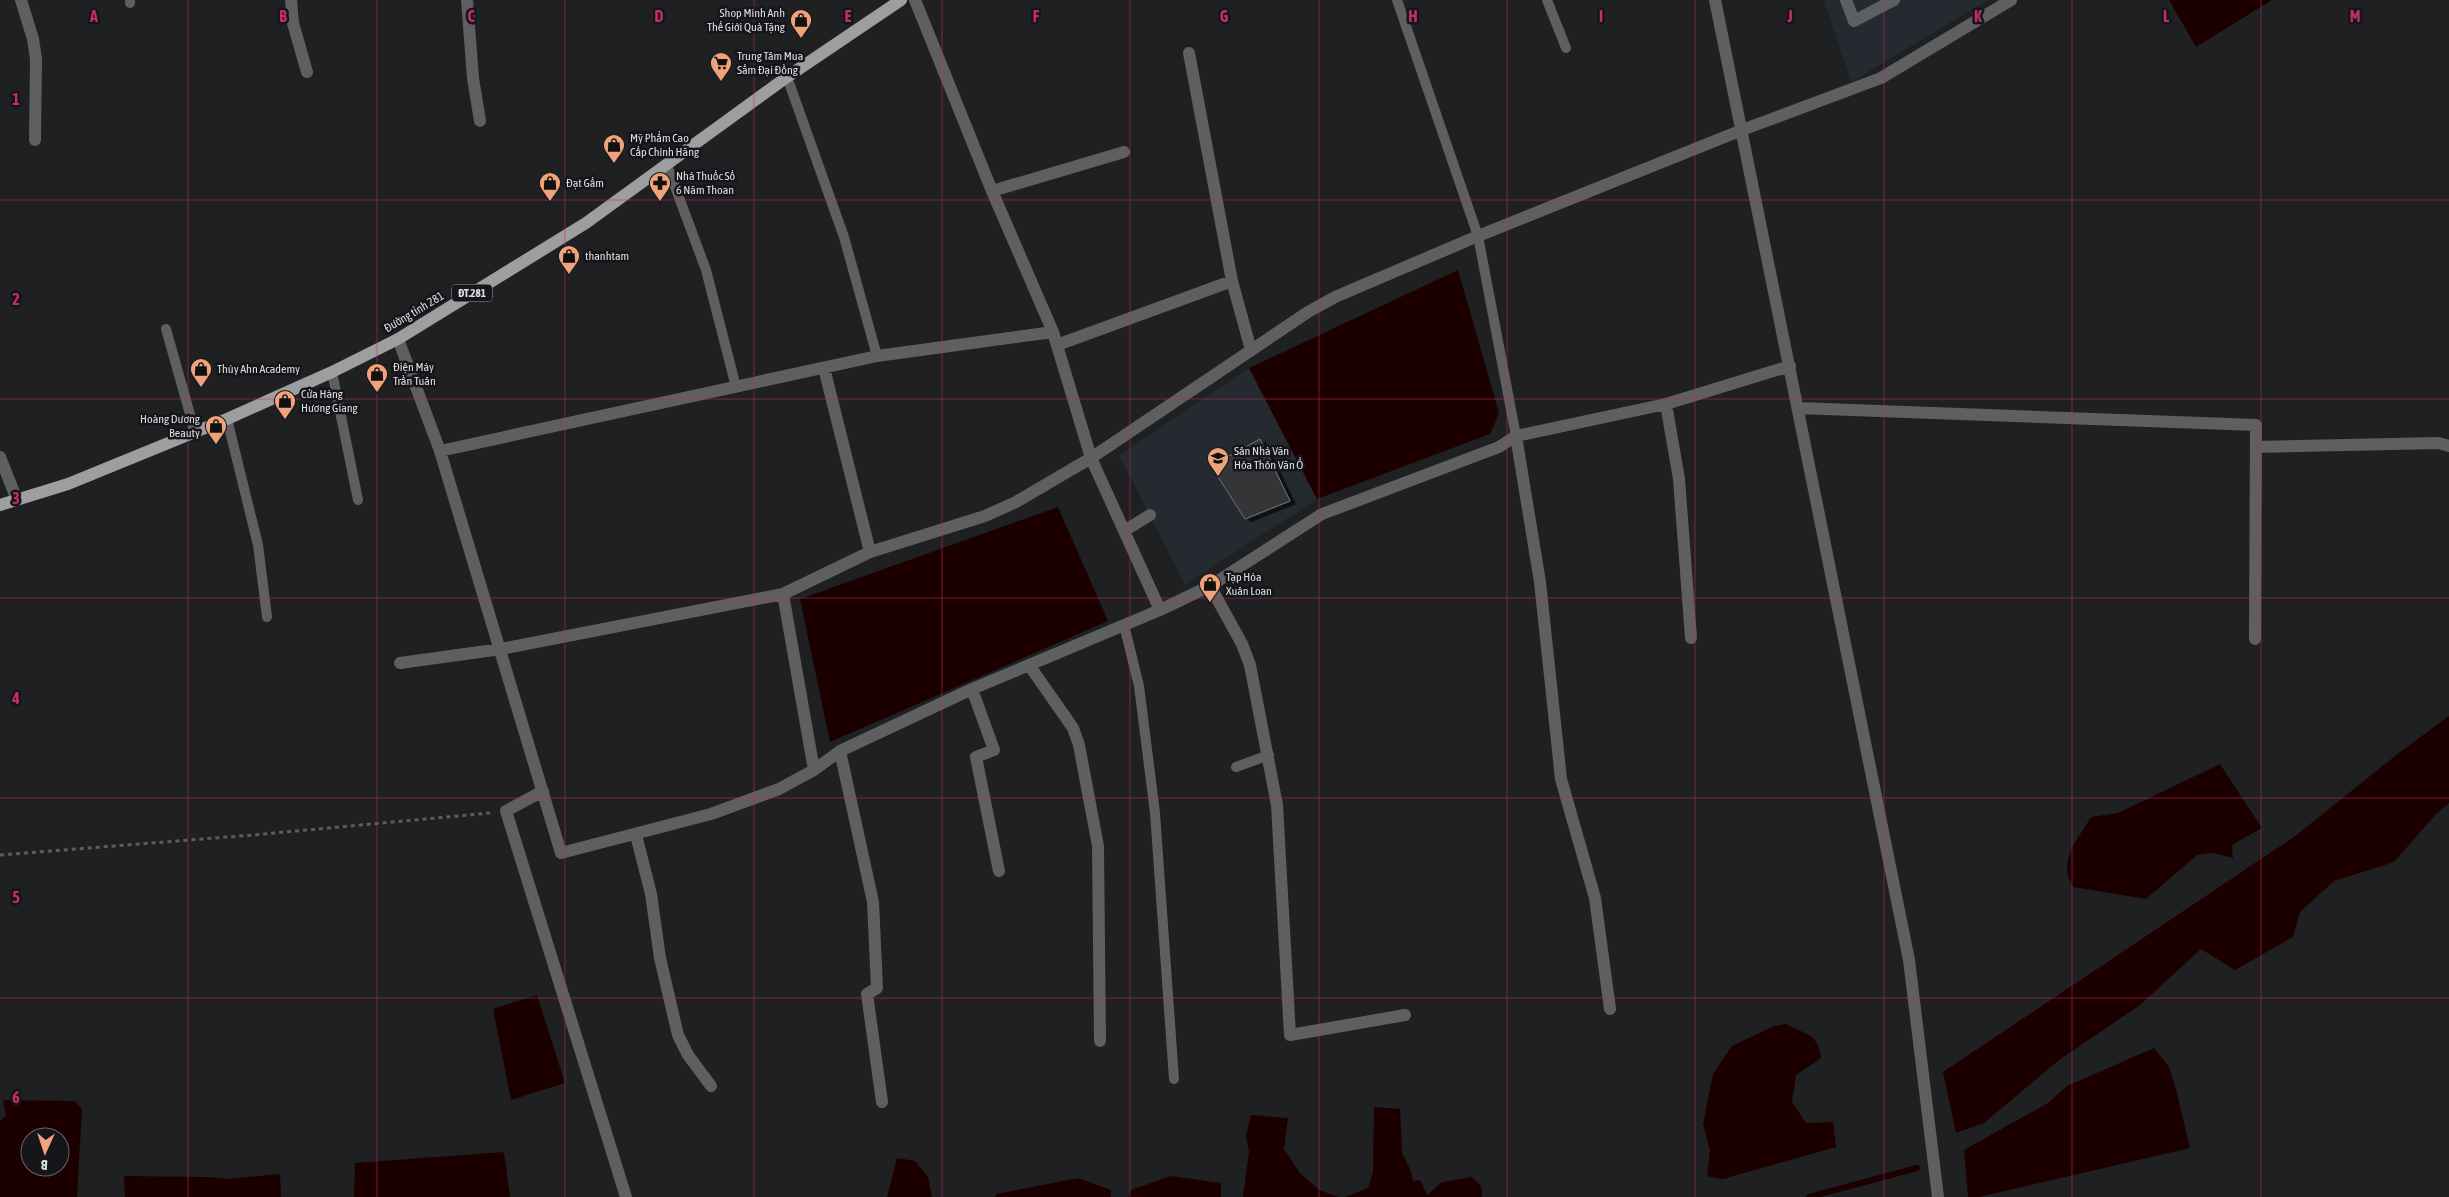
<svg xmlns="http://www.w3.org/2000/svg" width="2449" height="1197" font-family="'Asap Condensed',sans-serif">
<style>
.built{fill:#252930}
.water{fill:#1c0000;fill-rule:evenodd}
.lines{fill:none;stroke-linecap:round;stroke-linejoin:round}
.stream{stroke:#1c0000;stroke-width:6}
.building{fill:#353638;stroke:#717275;filter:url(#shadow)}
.path{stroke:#5b5d5f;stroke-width:3;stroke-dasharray:4 4;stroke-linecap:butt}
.service{stroke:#5e5f60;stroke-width:10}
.minor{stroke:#5e5f60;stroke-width:12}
.primary{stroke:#9d9ea0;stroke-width:12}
.grid{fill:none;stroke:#c52c68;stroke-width:1;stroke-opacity:0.55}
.labels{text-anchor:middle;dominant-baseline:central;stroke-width:5;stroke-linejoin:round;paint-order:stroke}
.shield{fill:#151619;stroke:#a1a2a4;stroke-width:1}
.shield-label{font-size:11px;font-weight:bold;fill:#dddee0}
.poi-label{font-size:12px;fill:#dddee0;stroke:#151619;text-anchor:start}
.street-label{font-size:12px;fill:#dddee0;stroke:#151619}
.grid-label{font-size:16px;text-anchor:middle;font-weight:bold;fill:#c52c68;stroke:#151619;stroke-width:5;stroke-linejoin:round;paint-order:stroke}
</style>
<defs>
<filter id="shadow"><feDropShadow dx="5.5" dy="3" stdDeviation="0" flood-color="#0009"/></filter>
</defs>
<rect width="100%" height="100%" fill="#1e2022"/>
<path class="built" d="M1824 0H1988L1851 82Z
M1249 368 1317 499 1185 585 1119 455Z"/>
<path class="water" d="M2169 0H2272L2196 47Z
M1458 270 1499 413 1490 434 1317 499 1249 368Z
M1058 507 1108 621 830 742 800 599Z
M2449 716V803L2436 814 2394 862 2334 881 2300 912 2293 937 2235 970 2201 949 2140 1005 2059 1060 1984 1123 1956 1133 1943 1072 2294 837 2400 752Z
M2220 764 2262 828 2232 845 2233 858 2213 853 2197 855 2146 899 2073 887C2057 861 2077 841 2091 817L2118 813Z
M537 995 565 1083 511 1100 493 1009Z
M1786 1024C1806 1035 1818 1033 1821 1058L1796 1075 1792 1102 1806 1123 1833 1122 1836 1147 1723 1179 1707 1176 1710 1151 1703 1124 1713 1074 1732 1046 1774 1026Z
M2154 1048 2169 1067 2176 1089 2190 1148 1979 1197H1968L1964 1150 2048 1103 2067 1086Z
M3 1100 75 1101 82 1109 77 1197H0V1121L6 1115ZM30 1137H60V1167H30Z
M1374 1107 1400 1109 1402 1153 1411 1171 1413 1181 1420 1180 1427 1195 1442 1182 1472 1177 1481 1186 1482 1197H1345L1368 1188 1373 1172Z
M1251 1115 1288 1118 1284 1149 1299 1172 1319 1190 1339 1197H1243L1249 1152 1246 1136Z
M504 1152 510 1197H354L355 1163Z
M897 1158 915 1161 928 1177 932 1197H887Z
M280 1174 281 1197H125L124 1176 208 1177 229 1179Z
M1171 1176 1221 1183V1197H1128L1131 1190Z
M1078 1178 1111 1190V1197H995L997 1194Z"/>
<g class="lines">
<path class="stream" d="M1809 1197 1917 1168"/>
</g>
<path class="building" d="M1260 439 1290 501 1245 519 1211 466Z"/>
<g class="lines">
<path class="path" d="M0 855 253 835 490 813"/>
<path class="service" d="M1397 0 1478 236 1516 436
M1547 0 1566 48
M130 3V0
M787 77 844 237 877 356
M667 165 706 270 736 387
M166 329 195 432
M332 372 358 500
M227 419 258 545 267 617
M1124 625 1139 686 1155 813 1174 1079
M1236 767 1269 755"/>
<path class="minor" d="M21 0 33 39 36 59 35 140
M291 0 293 23 307 72
M467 0 473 78 480 121
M915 0 992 191 1053 332 1091 458 1160 610
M1715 0 1909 960 1938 1197
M1846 0 1854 21 1894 0
M1189 53 1232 281 1251 350
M992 191 1124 152
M398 339 440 451 561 853 711 814 779 789 814 770 840 751 972 689 1160 610 1210 586 1322 514 1499 447 1516 436 1666 404 1790 366
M1057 345 1232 281
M824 368 870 552
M1666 404 1679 479 1691 638
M1798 408 2256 425 2255 639
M1516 436 1540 582 1561 779 1595 898 1610 1009
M2256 447 2439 443 2449 446
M440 451 877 356 1053 332
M0 457 17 500
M1124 531 1150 515
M1210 586 1242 644 1250 665 1277 805 1290 1035 1405 1015
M783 594 814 770
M400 663 501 649 783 594 870 552 985 516 1016 502 1091 458 1308 312 1335 297 1478 236 1742 130 1881 78 2011 0
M1029 665 1073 728 1079 745 1098 846 1100 1041
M972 689 994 750 976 757 999 871
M840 751 873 902 877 988 867 994 882 1102
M543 791 506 811 626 1197
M636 835 651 894 660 958 678 1035 688 1055 711 1086"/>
<path class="primary" d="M0 505 68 484 227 419 332 372 398 339 586 223 787 77 901 0"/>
</g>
<path class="grid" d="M188 0V1197M377 0V1197M565 0V1197M754 0V1197M942 0V1197M1130 0V1197M1319 0V1197M1507 0V1197M1695 0V1197M1884 0V1197M2072 0V1197M2261 0V1197M0 200H2449M0 399H2449M0 598H2449M0 798H2449M0 998H2449"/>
<defs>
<g id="shop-pin" transform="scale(1.125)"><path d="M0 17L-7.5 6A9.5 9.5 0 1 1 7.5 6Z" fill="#f0a27a" stroke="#151619"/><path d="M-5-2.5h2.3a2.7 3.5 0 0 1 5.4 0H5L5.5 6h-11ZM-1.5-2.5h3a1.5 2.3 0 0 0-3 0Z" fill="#111"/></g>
<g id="supermarket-pin" transform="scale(1.125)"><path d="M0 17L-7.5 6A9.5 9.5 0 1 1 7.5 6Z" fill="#f0a27a" stroke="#151619"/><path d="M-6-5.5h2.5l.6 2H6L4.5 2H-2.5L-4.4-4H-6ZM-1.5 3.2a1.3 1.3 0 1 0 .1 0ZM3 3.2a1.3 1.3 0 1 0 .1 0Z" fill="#111"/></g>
<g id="pharmacy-pin" transform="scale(1.125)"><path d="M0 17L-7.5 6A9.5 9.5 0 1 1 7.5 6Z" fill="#f0a27a" stroke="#151619"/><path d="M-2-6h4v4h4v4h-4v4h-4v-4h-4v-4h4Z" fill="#111"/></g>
<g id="school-pin" transform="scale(1.125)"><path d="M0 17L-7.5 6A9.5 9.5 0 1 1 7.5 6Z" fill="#f0a27a" stroke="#151619"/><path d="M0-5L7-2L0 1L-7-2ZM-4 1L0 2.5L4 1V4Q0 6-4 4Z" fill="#111"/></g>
</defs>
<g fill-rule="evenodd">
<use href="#shop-pin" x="801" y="20"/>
<use href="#supermarket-pin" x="721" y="63"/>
<use href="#shop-pin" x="614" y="145"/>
<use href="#shop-pin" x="550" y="183"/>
<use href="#pharmacy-pin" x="660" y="183"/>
<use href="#shop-pin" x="569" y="256"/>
<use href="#shop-pin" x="201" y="369"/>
<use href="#shop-pin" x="377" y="374"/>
<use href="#shop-pin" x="285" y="401"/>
<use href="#shop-pin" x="216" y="426"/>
<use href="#school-pin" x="1218" y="458"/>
<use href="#shop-pin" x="1210" y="584"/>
</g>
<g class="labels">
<rect class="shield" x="452" y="284.5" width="40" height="17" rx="4"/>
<g class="shield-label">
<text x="472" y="293">ĐT.281</text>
</g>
<g class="poi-label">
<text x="785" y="13" text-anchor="end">Shop Minh Anh<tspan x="785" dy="14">Thế Giới Quà Tặng</tspan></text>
<text x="737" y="56">Trung Tâm Mua<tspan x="737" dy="14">Sắm Đại Đồng</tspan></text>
<text x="630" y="138">Mỹ Phẩm Cao<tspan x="630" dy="14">Cấp Chính Hãng</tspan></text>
<text x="676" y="176">Nhà Thuốc Số<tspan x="676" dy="14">6 Năm Thoan</tspan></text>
<text x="566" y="183">Đạt Gấm</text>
<text x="585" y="256">thanhtam</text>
<text x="393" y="367">Điện Máy<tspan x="393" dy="14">Trần Tuân</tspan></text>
<text x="217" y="369">Thúy Ahn Academy</text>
<text x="301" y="394">Cửa Hàng<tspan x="301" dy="14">Hương Giang</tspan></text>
<text x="200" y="419" text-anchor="end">Hoàng Dương<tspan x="200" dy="14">Beauty</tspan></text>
<text x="1234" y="451">Sân Nhà Văn<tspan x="1234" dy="14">Hóa Thôn Văn Ổ</tspan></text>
<text x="1226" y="577">Tạp Hóa<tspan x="1226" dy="14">Xuân Loan</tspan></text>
</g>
<g class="street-label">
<text transform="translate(414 312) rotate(-31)">Đường tỉnh 281</text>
</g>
</g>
<g class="grid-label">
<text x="94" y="22">A</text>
<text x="283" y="22">B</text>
<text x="471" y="22">C</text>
<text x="659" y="22">D</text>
<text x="848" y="22">E</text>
<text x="1036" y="22">F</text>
<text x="1224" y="22">G</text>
<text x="1413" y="22">H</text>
<text x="1601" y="22">I</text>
<text x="1790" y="22">J</text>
<text x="1978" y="22">K</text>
<text x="2166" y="22">L</text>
<text x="2355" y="22">M</text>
<text x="16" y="105">1</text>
<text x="16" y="305">2</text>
<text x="16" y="504">3</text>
<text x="16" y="704">4</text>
<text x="16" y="903">5</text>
<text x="16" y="1103">6</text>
</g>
<g transform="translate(45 1152) rotate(183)"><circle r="24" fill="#151619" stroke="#656669"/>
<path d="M0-4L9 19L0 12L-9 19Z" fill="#f0a27a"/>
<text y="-8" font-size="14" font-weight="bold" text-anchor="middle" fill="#dddee0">B</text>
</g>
</svg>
